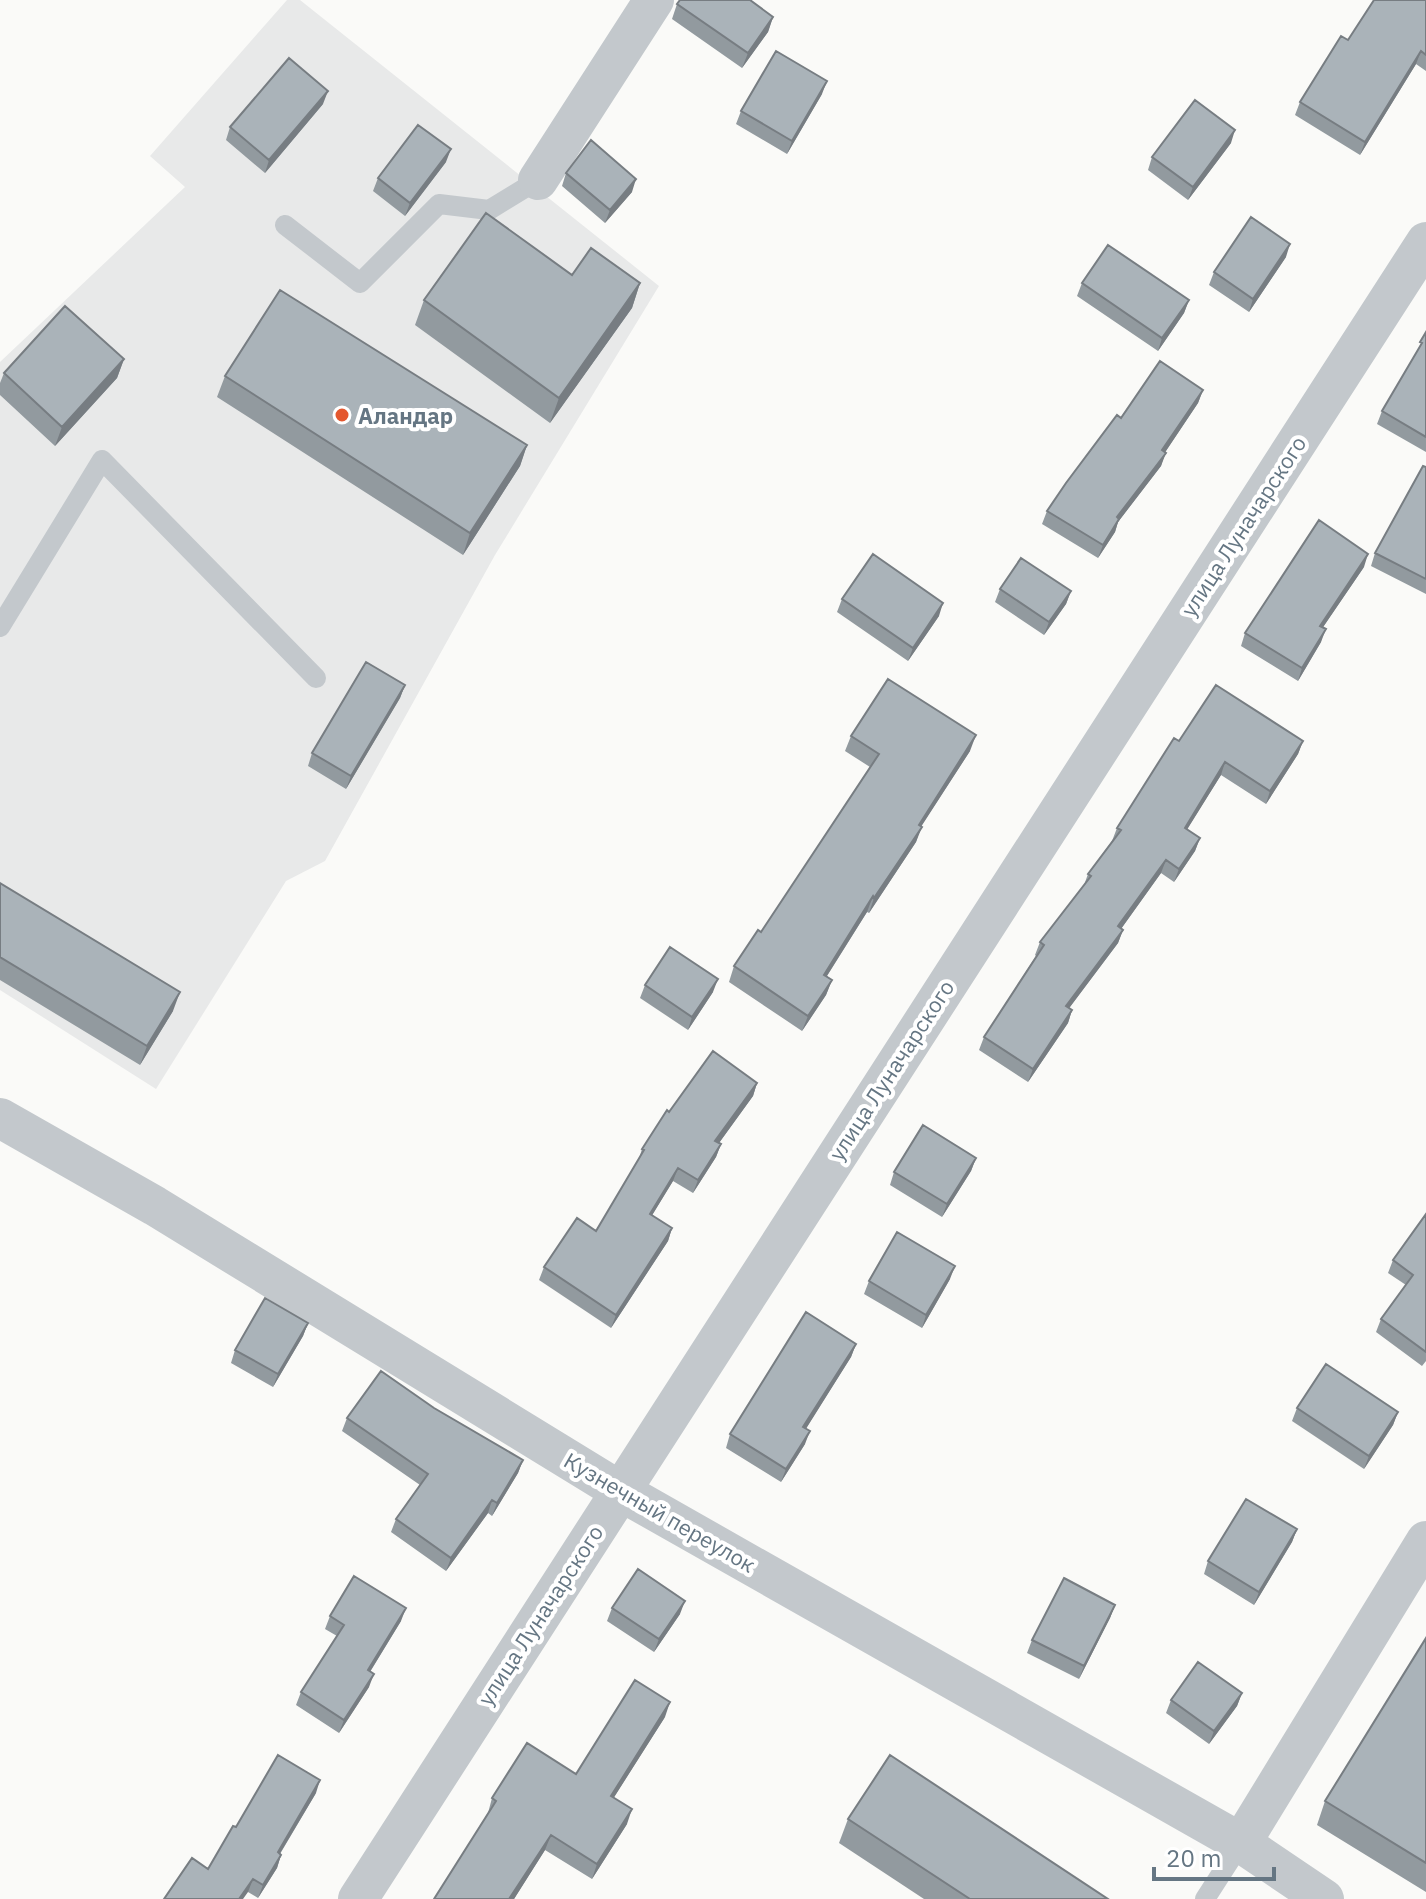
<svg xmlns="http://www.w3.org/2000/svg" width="1426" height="1899" font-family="'IBM Plex Sans',sans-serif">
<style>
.built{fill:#e8e9e9}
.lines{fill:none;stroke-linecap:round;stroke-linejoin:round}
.service{stroke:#c3c8cc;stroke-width:20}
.minor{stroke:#c3c8cc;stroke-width:40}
.wall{fill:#929a9f}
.shaded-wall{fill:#777d82}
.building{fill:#aab3b9;stroke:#777d82;stroke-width:2}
.poi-dot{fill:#e4572e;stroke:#fff;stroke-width:3}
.labels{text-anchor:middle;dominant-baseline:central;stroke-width:8;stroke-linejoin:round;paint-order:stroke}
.poi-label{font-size:22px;font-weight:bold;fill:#657683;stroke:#fff;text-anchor:start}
.street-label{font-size:22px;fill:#657683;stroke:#fff}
</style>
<rect width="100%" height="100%" fill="#fafaf8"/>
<path class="built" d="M287 0H300L659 286 495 555 325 861 286 881 156 1089 0 990V362L185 187 150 156Z"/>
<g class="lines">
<path class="service" d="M285 225 360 283 439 204 489 210 538 180
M0 627 102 460 316 678
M1205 1899 1241 1843"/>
<path class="minor" d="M538 180 654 0
M0 1118 155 1206 620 1491 1241 1843 1324 1899
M1241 1843 1426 1541
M358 1899 1426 242"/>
</g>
<path class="wall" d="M1426 0V71L1416 64 1360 155 1295 115 1300 102 1348 40Z
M677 4 773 17 768 32 742 68 672 19Z
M822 94 787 154 736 124 741 111Z
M323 104 265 173 226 140 230 127Z
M1231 143 1188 200 1148 170 1152 157Z
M446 162 405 216 373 191 378 178Z
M566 173 632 192 605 223 562 186Z
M1286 257 1249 312 1209 285 1214 272Z
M572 275 640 283 632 308 550 423 415 325 424 300Z
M1082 283 1189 300 1184 313 1158 351 1077 296Z
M1426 332V452L1377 424 1382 411 1417 352Z
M124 359 117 378 55 446 0 395V383L4 373Z
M225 376 527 445 520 466 463 555 217 397Z
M1203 390 1198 403 1165 452 1161 466 1118 522 1115 532 1098 558 1042 524 1047 511 1121 418Z
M1426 467V594L1371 566 1375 553Z
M1364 567 1323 627 1321 642 1298 681 1241 646 1245 633Z
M1000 589 1071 591 1066 604 1044 635 995 602Z
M842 599 939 616 908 661 837 612Z
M405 685 400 698 346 789 308 766 312 753Z
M851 736 970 751 921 826 916 842 869 913 867 912 827 976 832 980 826 995 802 1031 729 982 734 966 761 932 870 767 845 751Z
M1179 741H1303L1298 754 1266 804 1221 775 1187 829 1200 838 1195 851 1174 882 1161 873 1121 929 1123 930 1118 943 1069 1008 1072 1010 1068 1023 1028 1082 979 1050 984 1037 1036 956 1035 955 1040 942 1084 885 1088 874 1112 841 1117 828Z
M0 883 173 1011 140 1065 0 980Z
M645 985 713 992 688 1030 640 998Z
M757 1083 753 1096 719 1143 721 1144 716 1157 693 1193 673 1181 652 1215 672 1228 668 1241 611 1328 539 1280 544 1267 596 1231 638 1162 642 1149 669 1112Z
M976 1158 971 1171 942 1217 890 1185 894 1172Z
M1426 1214V1361L1422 1366 1376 1332 1381 1319 1406 1285 1388 1273 1393 1260Z
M950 1279 922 1328 864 1294 869 1281Z
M308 1323 303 1336 273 1387 231 1363 235 1350Z
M856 1344 851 1357 806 1428 805 1444 781 1482 726 1448 730 1434Z
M434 1408 523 1460 518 1473 492 1516 488 1513 446 1571 391 1532 396 1519 420 1485 342 1431 347 1418Z
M1297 1408 1398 1412 1393 1425 1364 1469 1292 1421Z
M1297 1529 1292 1542 1254 1605 1204 1574 1208 1561Z
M1115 1605 1110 1618 1079 1679 1027 1653 1032 1640Z
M612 1608 680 1614 654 1652 607 1621Z
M330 1616 401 1621 370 1672 369 1687 339 1733 296 1705 301 1692 337 1636 325 1629Z
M1426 1638V1892L1317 1825 1325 1801Z
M1242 1693 1237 1706 1209 1744 1166 1713 1171 1700Z
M665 1717 614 1797 627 1824 592 1879 545 1850 514 1899H434L488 1813 492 1798 576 1774Z
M316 1793 280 1854 281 1855 277 1868 258 1898 248 1892 236 1827Z
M848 1819 1108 1899H924L839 1843Z"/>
<path class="shaded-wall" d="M773 17 768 32 742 68 748 53Z
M1421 51 1416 64 1360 155 1365 142Z
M827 81 822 94 787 154 792 141Z
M328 91 323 104 265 173 269 160Z
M1235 130 1231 143 1188 200 1193 187Z
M451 149 446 162 405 216 410 203Z
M636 179 632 192 605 223 610 210Z
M1290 244 1286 257 1249 312 1253 299Z
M640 283 632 308 550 423 559 398Z
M1189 300 1184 313 1158 351 1162 338Z
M124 359 117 378 55 446 62 427Z
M1203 390 1198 403 1158 463 1162 450Z
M527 445 520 466 463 555 470 533Z
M1166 453 1161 466 1118 522 1115 532 1098 558 1103 545 1117 517Z
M1368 554 1364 567 1315 639 1320 626Z
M1071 591 1066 604 1044 635 1049 622Z
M943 603 939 616 908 661 913 648Z
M1326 629 1321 642 1298 681 1302 668Z
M405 685 400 698 346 789 351 776Z
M976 735 970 751 919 830 922 827 916 842 869 913 874 898 919 825Z
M1303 741 1298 754 1266 804 1270 791Z
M1225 762 1221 775 1180 841 1185 828Z
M1200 838 1195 851 1174 882 1179 869Z
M1166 860 1161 873 1113 940 1118 926Z
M873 896 867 912 818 990 824 975Z
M1123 930 1118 943 1061 1019 1066 1006Z
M718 979 713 992 688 1030 692 1017Z
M832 980 826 995 802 1031 808 1016Z
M180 992 173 1011 140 1065 147 1046Z
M1072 1010 1068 1023 1028 1082 1033 1069Z
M757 1083 753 1096 711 1154 715 1141Z
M721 1144 716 1157 693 1193 698 1180Z
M976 1158 971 1171 942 1217 947 1204Z
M678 1168 673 1181 645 1227 650 1214Z
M672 1228 668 1241 611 1328 616 1315Z
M955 1266 950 1279 922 1328 926 1315Z
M308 1323 303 1336 273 1387 278 1374Z
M856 1344 851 1357 799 1440 803 1427Z
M1398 1412 1393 1425 1364 1469 1369 1456Z
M810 1431 805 1444 781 1482 786 1469Z
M523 1460 518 1473 492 1516 497 1503Z
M492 1500 488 1513 446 1571 451 1558Z
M1297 1529 1292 1542 1254 1605 1259 1592Z
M685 1601 680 1614 654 1652 659 1639Z
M1115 1605 1110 1618 1079 1679 1084 1666Z
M406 1608 401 1621 363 1683 368 1670Z
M374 1674 369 1687 339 1733 344 1720Z
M1242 1693 1237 1706 1209 1744 1214 1731Z
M670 1702 665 1717 606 1810 611 1796Z
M320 1780 316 1793 273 1865 278 1852Z
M632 1809 627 1824 592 1879 597 1864Z
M551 1835 545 1850 514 1899H509Z
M281 1855 277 1868 258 1898 263 1885Z
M253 1879 248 1892 243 1899H239Z"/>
<path class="building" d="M680 0H750L773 17 748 53 677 4Z
M1374 0H1426V55L1421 51 1365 142 1300 102 1341 36 1348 40Z
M776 51 827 81 792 141 741 111Z
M289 58 328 91 269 160 230 127Z
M1195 100 1235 130 1193 187 1152 157Z
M418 125 451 149 410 203 378 178Z
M591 140 636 179 610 210 566 173Z
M486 213 572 275 591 248 640 283 559 398 424 300Z
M1251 217 1290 244 1253 299 1214 272Z
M1108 245 1189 300 1162 338 1082 283Z
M280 290 527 445 470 533 225 376Z
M65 306 124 359 62 427 4 373Z
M1426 332V437L1382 411 1422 343 1420 342Z
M1160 361 1203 390 1162 450 1166 453 1117 517 1119 519 1103 545 1047 511 1066 483 1117 415 1121 418Z
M1423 466 1426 467V579L1375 553Z
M1319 520 1368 554 1320 626 1326 629 1302 668 1245 633Z
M873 554 943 603 913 648 842 599Z
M1021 558 1071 591 1049 622 1000 589Z
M366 662 405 685 351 776 312 753Z
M888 679 976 735 919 825 922 827 874 898 873 896 824 975 832 980 808 1016 734 966 758 930 761 932 879 754 851 736Z
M1216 685 1303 741 1270 791 1225 762 1185 828 1200 838 1179 869 1166 860 1118 926 1123 930 1066 1006 1072 1010 1033 1069 984 1037 1044 945 1040 942 1091 876 1088 874 1121 830 1117 828 1174 738 1179 741Z
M0 883 180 992 147 1046 0 957Z
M670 947 718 979 692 1017 645 985Z
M713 1051 757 1083 715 1141 721 1144 698 1180 678 1168 650 1214 672 1228 616 1315 544 1267 577 1218 596 1231 644 1150 642 1149 667 1110 669 1112Z
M923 1125 976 1158 947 1204 894 1172Z
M1426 1214V1352L1381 1319 1413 1275 1393 1260Z
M897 1232 955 1266 926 1315 869 1281Z
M265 1298 308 1323 278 1374 235 1350Z
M806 1312 856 1344 803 1427 810 1431 786 1469 730 1434Z
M1326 1364 1398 1412 1369 1456 1297 1408Z
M381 1371 434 1408 523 1460 497 1503 492 1500 451 1558 396 1519 428 1474 347 1418Z
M1246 1499 1297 1529 1259 1592 1208 1561Z
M638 1569 685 1601 659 1639 612 1608Z
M354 1576 406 1608 368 1670 374 1674 344 1720 301 1692 344 1625 330 1616Z
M1064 1578 1115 1605 1084 1666 1032 1640Z
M1426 1638V1863L1325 1801Z
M1198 1662 1242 1693 1214 1731 1171 1700Z
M635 1680 670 1702 611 1796 632 1809 597 1864 551 1835 509 1899H434L496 1801 492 1798 527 1743 576 1774Z
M278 1755 320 1780 278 1852 281 1855 263 1885 253 1879 239 1899H164L192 1858 208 1869 233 1826 236 1827Z
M890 1755 1108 1899H970L848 1819Z"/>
<circle class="poi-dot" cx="342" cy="415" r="8"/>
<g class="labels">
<g class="poi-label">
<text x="358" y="415">Аландар</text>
</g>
<g class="street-label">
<text transform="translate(1243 526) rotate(-57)">улица Луначарского</text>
<text transform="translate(891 1070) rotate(-57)">улица Луначарского</text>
<text transform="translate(660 1512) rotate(30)">Кузнечный переулок</text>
<text transform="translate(540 1615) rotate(-57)">улица Луначарского</text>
</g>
</g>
<path d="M1154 1867v12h120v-12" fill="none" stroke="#657683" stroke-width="4"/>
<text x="1166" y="1867" font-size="24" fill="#657683" stroke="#ffffff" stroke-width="6" paint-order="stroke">20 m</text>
</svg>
